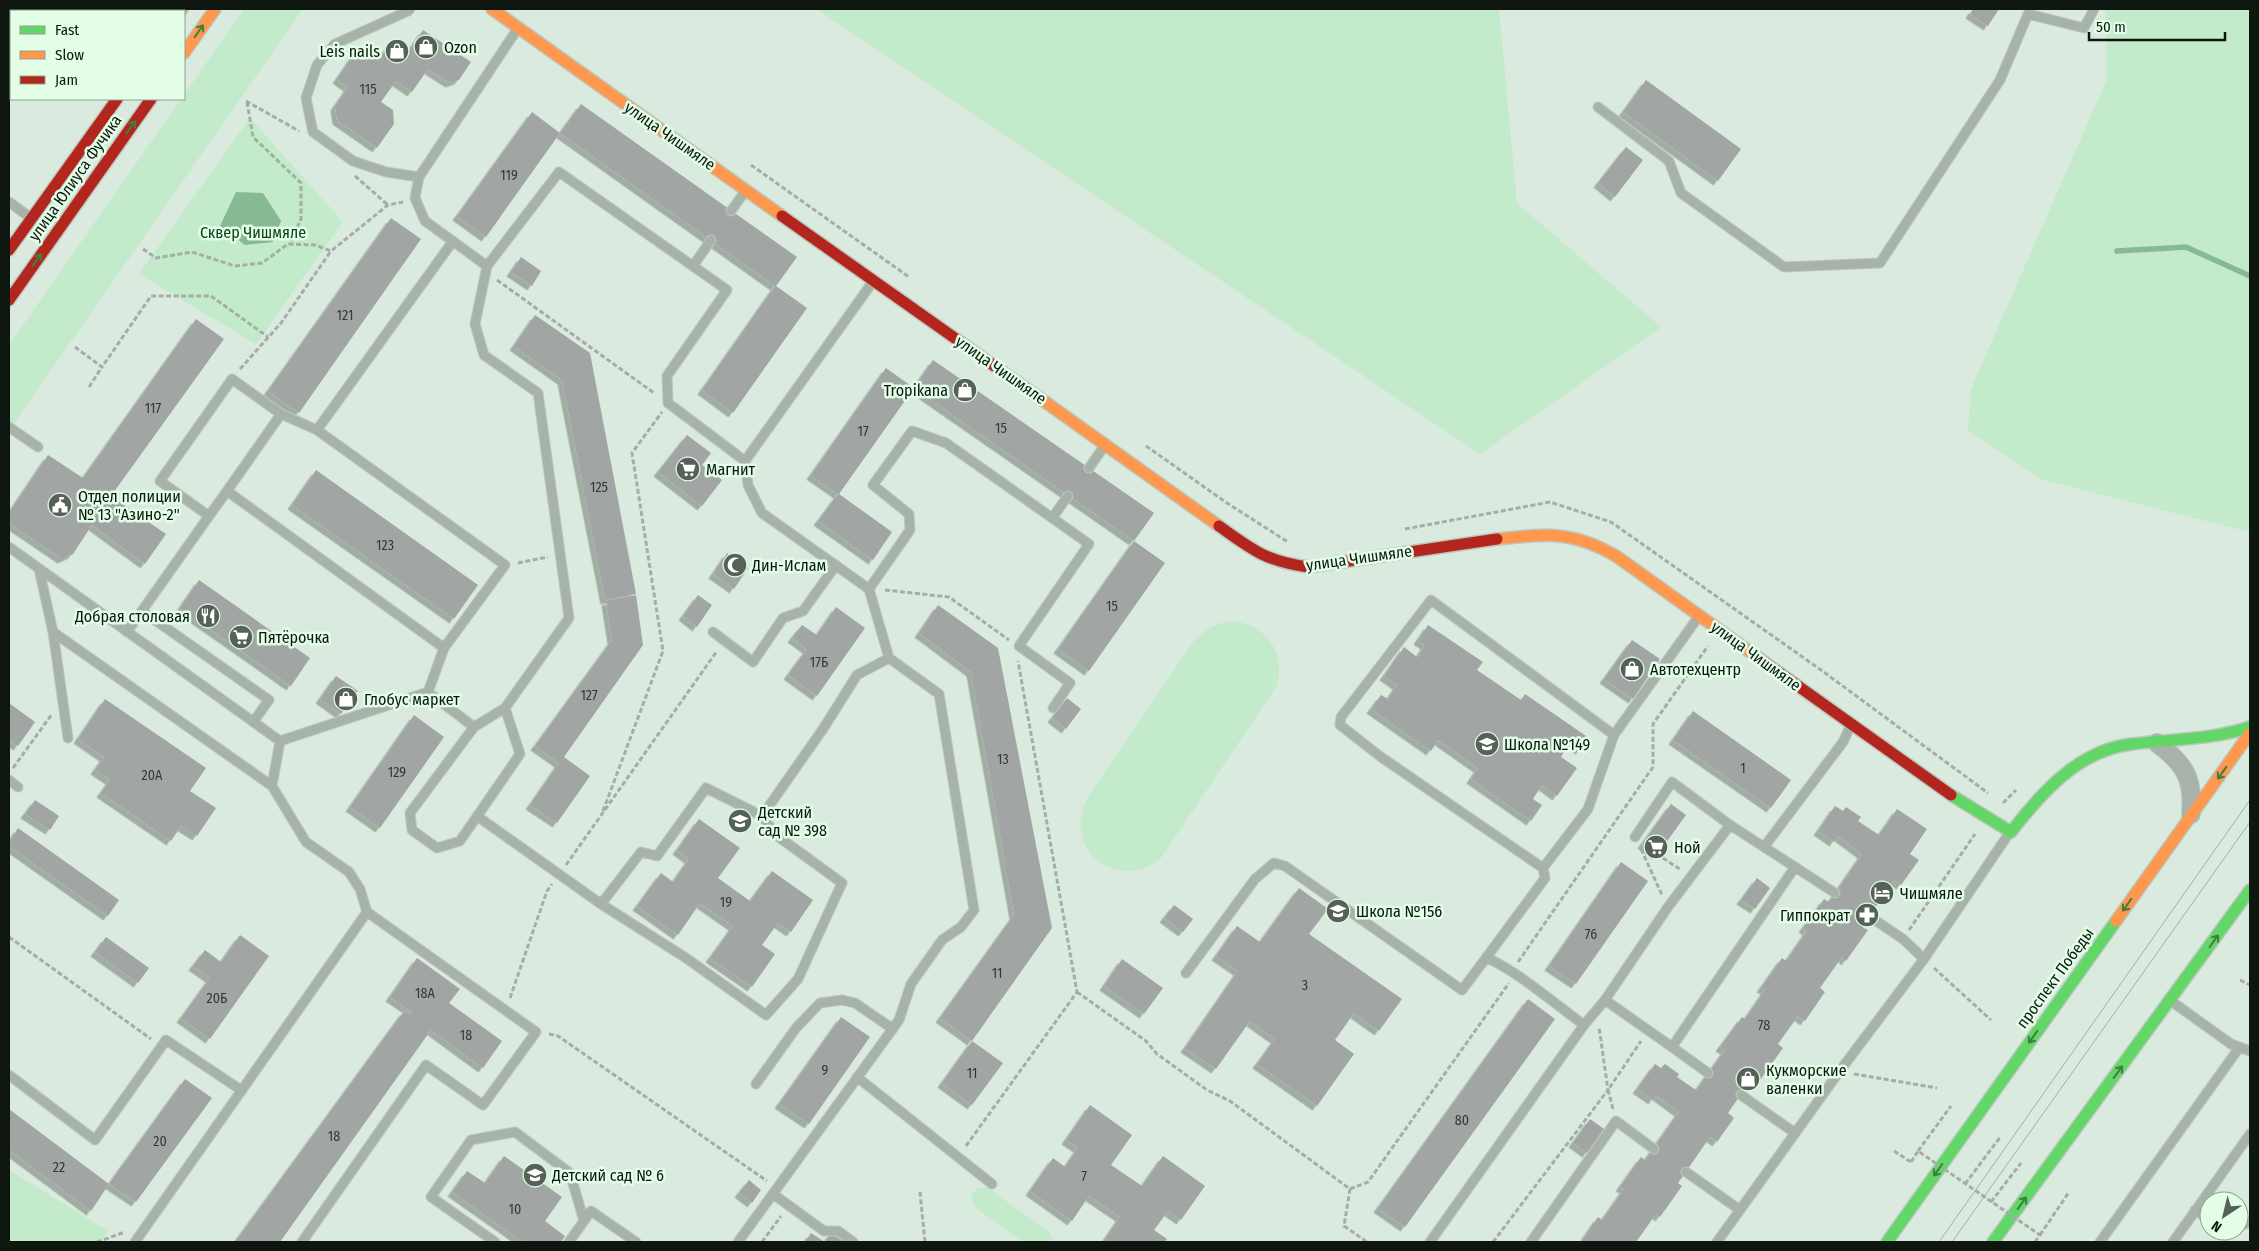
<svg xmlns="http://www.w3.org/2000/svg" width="2259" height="1251" font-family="'Fira Sans Condensed',sans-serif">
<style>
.green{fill:#c3eaca}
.water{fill:#86ba92}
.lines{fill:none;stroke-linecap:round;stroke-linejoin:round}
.stream{stroke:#86ba92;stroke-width:5.5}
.building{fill:#a1a5a4;filter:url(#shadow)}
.lane-casing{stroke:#bcc7be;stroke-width:11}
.street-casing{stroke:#bcc7be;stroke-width:20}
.fast-casing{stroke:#bcc7be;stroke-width:14}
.slow-casing{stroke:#bcc7be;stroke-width:14}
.jam-casing{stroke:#bcc7be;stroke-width:14}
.path{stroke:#a4aea6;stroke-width:3;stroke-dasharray:5 2.5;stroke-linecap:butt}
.lane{stroke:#a7b3a9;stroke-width:9}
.street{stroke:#a7b3a9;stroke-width:18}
.fast{stroke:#63d668;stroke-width:11}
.slow{stroke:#ff974d;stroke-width:11}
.jam{stroke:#b3261e;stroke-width:11}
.tram{stroke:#a3aea5;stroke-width:1}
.path-bridge{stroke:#a4aea6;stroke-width:3;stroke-dasharray:5 2.5;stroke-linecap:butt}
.oneway{stroke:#3d8040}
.labels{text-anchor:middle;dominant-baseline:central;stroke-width:5;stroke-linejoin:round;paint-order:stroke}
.number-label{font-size:14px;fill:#333a34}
.poi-label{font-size:16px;fill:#0e170f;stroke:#e2fee7;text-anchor:start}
.street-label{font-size:16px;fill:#0e170f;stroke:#e2fee7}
.park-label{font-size:16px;fill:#0d421f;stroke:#e2fee7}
</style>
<defs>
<filter id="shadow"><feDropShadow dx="-4.5" dy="4.5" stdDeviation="0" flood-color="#0004"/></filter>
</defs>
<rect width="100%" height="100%" fill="#dbeade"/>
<path class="green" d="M244 9H303L12 426 9 424V345L181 99H184V95Z
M816 9H1499L1517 203 1661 327 1480 454Z
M2106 9H2250V532L2043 480 1968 431 1971 389 2107 79Z
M250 118 343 222 256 344 139 274Z
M1233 621C1267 625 1287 654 1276 687L1161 858C1116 894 1060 848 1088 797L1193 642C1204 629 1216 623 1233 621Z
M9 1170 108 1231 100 1242H9Z
M983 1187 988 1188 1049 1232 1054 1242H1023L976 1208 972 1203 971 1196 977 1188Z"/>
<path class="water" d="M236 192 263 193 281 221 273 242 245 245 220 226Z"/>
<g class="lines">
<path class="stream" d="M2117 251 2186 247 2250 276"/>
</g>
<path class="building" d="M9 9H58L56 11H11V75L9 78Z
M1973 9H1999L1988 26 1970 14Z
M423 30 471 62 459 80 450 83 428 69 412 92 396 81 381 102 393 110 394 124 377 148 337 120 335 106 348 87 337 79 360 45 379 59 393 40 409 51Z
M1646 80 1741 149 1718 181 1623 112Z
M581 104 797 257 776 286 807 308 733 413 702 390 775 286 560 133Z
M532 112 560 133 486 237 457 216Z
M1626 147 1643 160 1615 197 1598 183Z
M391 218 421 239 299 413 268 391Z
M521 257 541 271 532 286 511 272Z
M535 315 590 353 636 594 605 600 562 380 514 346Z
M196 319 224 339 111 496 166 534 145 564 92 525 73 554 62 559 9 523V513L48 455 83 478Z
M933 360 1154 513 1134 541 914 388Z
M886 368 914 388 839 494 892 532 873 560 818 521 838 494 811 475Z
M687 435 711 453 702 465 722 480 702 506 658 472Z
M316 470 478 585 454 619 292 505Z
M1134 541 1165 563 1089 671 1058 649Z
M727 553 748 568 734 589 713 574Z
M199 580 310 658 291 686 180 608Z
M636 595 643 645 564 757 590 776 557 823 530 805 559 763 535 746 612 640 606 601Z
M698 595 712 605 697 627 683 616Z
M938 605 998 648 1052 928 972 1041 940 1018 1014 915 971 672 919 633Z
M836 607 865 628 817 696 788 675 807 649 792 638 802 625 817 635Z
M1428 625 1483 662 1477 670 1521 700 1525 694 1589 738 1580 750 1570 743 1561 757 1577 768 1557 796 1542 785 1533 799 1542 805 1531 821 1471 779 1478 768 1438 740 1431 751 1371 709 1381 695 1388 699 1397 685 1384 676 1404 647 1417 657 1425 645 1418 640Z
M1632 640 1660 659 1633 699 1604 679Z
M336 676 358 691 341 714 320 699Z
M1067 698 1081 709 1066 729 1052 718Z
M105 699 206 768 190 791 216 808 197 836 181 826 171 841 101 793 110 780 95 770 104 757 78 739Z
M9 703 35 722 18 746 9 740Z
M1693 711 1791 780 1771 808 1673 740Z
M414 715 444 737 380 828 350 807Z
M35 800 59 816 50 830 25 814Z
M1671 804 1686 815 1657 855 1642 844Z
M1835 806 1843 811 1846 807 1861 817 1858 821 1879 835 1897 809 1927 829 1910 854 1919 860 1901 885 1894 880 1862 927 1868 930 1846 961 1842 957 1820 988 1825 992 1805 1021 1798 1016 1778 1044 1783 1048 1761 1079 1755 1074 1728 1113 1734 1118 1717 1142 1710 1137 1678 1183 1682 1186 1660 1217 1656 1214 1636 1242H1581L1598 1217 1602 1220 1624 1189 1620 1187 1641 1157 1645 1160 1679 1112 1656 1095 1653 1100 1637 1089 1655 1064 1661 1068 1665 1064 1679 1074 1677 1077 1696 1090 1725 1050 1720 1047 1742 1017 1745 1019 1765 990 1761 988 1782 958 1786 961 1807 931 1803 928 1824 899 1829 902 1862 854 1838 836 1834 842 1818 831Z
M699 819 740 848 718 878 750 901 772 871 813 900 791 932 778 923 762 945 775 954 752 987 710 958 733 926 700 903 678 935 637 906 661 873 673 882 689 859 677 850Z
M18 828 119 900 108 916 9 846V842Z
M1621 862 1648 881 1576 984 1549 966Z
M1757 878 1770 888 1755 909 1741 900Z
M1299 888 1328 909 1309 934 1402 999 1379 1031 1354 1013 1335 1040 1354 1054 1317 1106 1257 1064 1275 1039 1250 1021 1216 1069 1185 1048 1238 971 1216 956 1237 926 1260 942Z
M1174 905 1193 919 1183 932 1164 918Z
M240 935 269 956 210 1039 181 1018 210 978 193 966 205 950 221 962Z
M106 937 149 968 138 983 95 952Z
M417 958 460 989 449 1003 502 1041 483 1068 431 1030 280 1242H235L404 1011 410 1015 412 1012 390 997Z
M1122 959 1163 988 1144 1014 1104 986Z
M1528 999 1555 1019 1405 1227 1378 1208Z
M841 1017 870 1037 809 1124 779 1104Z
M972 1041 1003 1063 972 1105 942 1083Z
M185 1079 212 1098 136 1202 109 1184Z
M1090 1105 1132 1135 1111 1165 1142 1186 1163 1156 1205 1186 1181 1220 1168 1211 1154 1230 1167 1239 1165 1242H1103L1120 1217 1089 1196 1072 1221 1030 1191 1053 1158 1065 1167 1078 1148 1066 1140Z
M9 1109 109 1184 91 1211 9 1150Z
M1590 1119 1604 1129 1587 1153 1573 1143Z
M504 1156 562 1197 545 1221 565 1236 561 1242H523L452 1192 467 1171 485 1183Z
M749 1180 761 1190 752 1203 739 1193Z
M811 1233 825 1242 831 1233 844 1242H805Z"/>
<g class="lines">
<g class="lane-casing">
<path id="lane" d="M131 9 135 11
M410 9 408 11 335 44 317 65 306 98 313 132 353 161 386 172 419 177
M1598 107 1669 161 1681 193 1784 267 1880 263 2000 80 2028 14 2084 28 2094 9
M9 202 31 218
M731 211 746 190
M487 266 425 221 415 198 419 177 518 28
M693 266 711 240
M874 280 745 461 748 485 762 513 869 589 910 530 909 514 873 485 912 431 946 443 1089 544 1019 646 1070 683 1053 708
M9 427 38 447
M317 430 281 414 227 491 444 648 505 565 317 430 453 241
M1089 468 1105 445
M227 491 209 516 160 481 232 379 281 414
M1052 518 1068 496
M9 547 280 741 428 692 474 727
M39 569 53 632 272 786
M142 611 269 700 253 722
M53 632 68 738
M127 632 209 516
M713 632 753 662 783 618 803 611 836 565
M428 692 444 648
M505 708 569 618 538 393 484 355 475 324 487 266 559 172 727 290 667 376 668 403 745 461
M505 708 520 754 460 841 437 848 412 830 410 813 474 727Z
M280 741 272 786 306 842 349 872 360 889 367 912
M9 780 18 787
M477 816 601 904 686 958 766 1015 798 979 842 883 776 835 762 816 706 788 657 856 641 852 601 904
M762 816 823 729 857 675 889 658
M1635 837 1672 782 1730 825
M1795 867 1835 893
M1543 868 1381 757 1340 725 1341 717 1431 600 1614 735 1699 616
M1869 916 1903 939 1924 959
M1486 958 1545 878 1543 868 1588 809 1614 735
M1186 973 1255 879 1274 863 1285 866 1462 990 1486 958C1512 967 1559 1007 1584 1025
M1605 1000 1672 1047
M2171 1001 2231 1044 2250 1051
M1708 1073 1672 1047 1795 867 1764 847 1843 742 1851 725
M9 1075 95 1140 166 1040 241 1090
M857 1077 992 1184
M756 1084 796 1028 820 1003 842 1000 855 1003 893 1029
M1741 1095 1795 1133
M1686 1172 1740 1210
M773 1194 824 1231H838L853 1242
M2195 1210 2209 1219
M2239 1226 2250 1222
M135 1242 367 912 536 1032 483 1105 426 1065 302 1242
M495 1242 431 1197 471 1140 515 1132 570 1173 584 1221
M569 1242 591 1211 636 1242
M738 1242 899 1020 911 984 942 940 961 927 974 910 939 694 889 658 869 589
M1430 1242 1584 1025 1605 1000 1668 907 1730 825 1764 847
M1531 1242 1616 1121 1654 1149
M1717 1242 1839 1072 1924 959 2010 832
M2100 1242 2239 1048
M2173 1242 2250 1134"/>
</g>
<g class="street-casing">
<path id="street" d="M2157 743C2185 764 2194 779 2191 814"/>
</g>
<g class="fast-casing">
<path id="fast" d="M1951 795 2011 832C2042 792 2079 750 2132 744 2172 739 2211 740 2250 727
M1887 1242 2116 921
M1993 1242 2250 890"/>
</g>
<g class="slow-casing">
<path id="slow" d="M492 9 782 216
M180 11 182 9
M184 53 215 9
M1034 394 1219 526
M1497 539C1546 534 1571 530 1616 556L1760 659
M2116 921 2250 733"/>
</g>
<g class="jam-casing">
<path id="jam" d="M782 216 1034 394
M9 250 117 99
M9 300 151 99
M1219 526C1253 550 1265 561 1308 567L1497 539
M1760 659 1951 795"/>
</g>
<path class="path" d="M246 101 299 131
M247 102 253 137 301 183V219L289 244
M751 165 909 277
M355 176 388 205
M143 249 156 258 192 252 235 266 262 263 288 244 315 245 331 251 388 205 403 202
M497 280 654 393
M75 347 102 367 151 296H211L268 337
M240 369 281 323 331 251
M89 387 102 367
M1146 446 1227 503 1288 542
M1405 529 1550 502 1611 522 1821 670 1988 793
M518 563 548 557
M885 590 949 597 1009 640
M13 768 52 714
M2003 803 2016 790
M603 811 663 651 632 453 662 412
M1641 849 1662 895
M1663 858 1681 870
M566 865 717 651
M1909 930 1975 834
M9 937 151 1039
M1518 962 1653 767V724L1708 646
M1934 968 1991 1020
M2240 980 2250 985
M1077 992 1146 1041 1157 1054 1207 1090 1230 1101 1350 1189 1344 1226 1367 1242
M510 998 547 891 552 884
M549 1034 558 1036 767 1181
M1854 1074 1937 1088
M1613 1109 1608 1090 1641 1041
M966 1146 1077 992 1018 661
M1894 1151 1911 1162
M1918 1151 1951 1106
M1965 1184 2001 1136
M1350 1189 1368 1182 1509 983
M920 1192 925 1242
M1991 1202 2021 1163
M2040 1235 2069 1192
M97 1242 125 1232
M762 1242 781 1216
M1493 1242 1608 1090 1599 1027"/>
<use href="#lane" class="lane"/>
<use href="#street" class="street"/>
<use href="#fast" class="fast"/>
<use href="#slow" class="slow"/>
<use href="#jam" class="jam"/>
<path class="tram" d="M1939 1242 2250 800
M1952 1242 2250 822"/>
<path class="path-bridge" d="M1911 1162 1918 1151 2040 1235 2035 1242"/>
</g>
<defs><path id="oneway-shaft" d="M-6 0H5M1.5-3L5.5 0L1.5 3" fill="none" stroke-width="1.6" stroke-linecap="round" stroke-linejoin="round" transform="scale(1.25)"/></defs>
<g class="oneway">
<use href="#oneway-shaft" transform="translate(199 31) rotate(-55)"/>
<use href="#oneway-shaft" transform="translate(131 127) rotate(-55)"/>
<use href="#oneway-shaft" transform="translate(37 260) rotate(-55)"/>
<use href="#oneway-shaft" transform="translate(2222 773) rotate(126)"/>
<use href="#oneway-shaft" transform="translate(2127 905) rotate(125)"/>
<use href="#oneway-shaft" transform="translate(2214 941) rotate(-54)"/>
<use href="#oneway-shaft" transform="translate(2033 1037) rotate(125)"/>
<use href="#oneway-shaft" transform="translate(2118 1072) rotate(-54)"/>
<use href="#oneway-shaft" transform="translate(1938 1170) rotate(126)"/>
<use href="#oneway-shaft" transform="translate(2022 1203) rotate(-54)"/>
</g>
<defs>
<g id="shop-disc" transform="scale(1.25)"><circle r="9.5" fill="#566157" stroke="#e2fee7"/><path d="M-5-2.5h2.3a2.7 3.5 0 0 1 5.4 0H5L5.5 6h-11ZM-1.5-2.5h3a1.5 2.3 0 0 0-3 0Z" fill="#fff"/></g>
<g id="supermarket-disc" transform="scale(1.25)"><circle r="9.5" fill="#566157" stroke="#e2fee7"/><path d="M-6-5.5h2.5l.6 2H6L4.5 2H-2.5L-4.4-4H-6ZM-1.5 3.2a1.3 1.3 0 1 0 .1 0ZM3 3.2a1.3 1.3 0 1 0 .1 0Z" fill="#fff"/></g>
<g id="civic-disc" transform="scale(1.25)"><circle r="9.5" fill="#566157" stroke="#e2fee7"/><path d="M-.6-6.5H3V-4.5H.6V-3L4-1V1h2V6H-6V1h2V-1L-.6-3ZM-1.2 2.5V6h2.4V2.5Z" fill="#fff"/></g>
<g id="mosque-disc" transform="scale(1.25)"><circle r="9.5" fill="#566157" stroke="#e2fee7"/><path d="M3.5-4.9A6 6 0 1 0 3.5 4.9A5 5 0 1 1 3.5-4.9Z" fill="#fff"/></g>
<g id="restaurant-disc" transform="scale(1.25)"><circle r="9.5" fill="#566157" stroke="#e2fee7"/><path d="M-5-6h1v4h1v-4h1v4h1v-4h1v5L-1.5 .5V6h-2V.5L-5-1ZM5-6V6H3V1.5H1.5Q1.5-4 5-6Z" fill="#fff"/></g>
<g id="school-disc" transform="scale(1.25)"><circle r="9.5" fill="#566157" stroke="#e2fee7"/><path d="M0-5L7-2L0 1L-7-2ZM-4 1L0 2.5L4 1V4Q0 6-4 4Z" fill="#fff"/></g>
<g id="hotel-disc" transform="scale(1.25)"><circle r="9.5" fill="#566157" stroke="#e2fee7"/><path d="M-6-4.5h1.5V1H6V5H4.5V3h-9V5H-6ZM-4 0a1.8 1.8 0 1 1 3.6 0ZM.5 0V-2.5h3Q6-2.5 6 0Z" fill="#fff"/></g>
<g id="pharmacy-disc" transform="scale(1.25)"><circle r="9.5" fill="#566157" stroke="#e2fee7"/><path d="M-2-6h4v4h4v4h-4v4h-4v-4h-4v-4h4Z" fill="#fff"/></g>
</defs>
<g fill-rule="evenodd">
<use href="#shop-disc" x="426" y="47"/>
<use href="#shop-disc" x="397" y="51"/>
<use href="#shop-disc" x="965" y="390"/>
<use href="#supermarket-disc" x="688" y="469"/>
<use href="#civic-disc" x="60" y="505"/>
<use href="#mosque-disc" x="735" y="565"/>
<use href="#restaurant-disc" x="208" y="616"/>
<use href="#supermarket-disc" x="241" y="637"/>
<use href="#shop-disc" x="1632" y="669"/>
<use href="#shop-disc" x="346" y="699"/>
<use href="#school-disc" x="1487" y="744"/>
<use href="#school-disc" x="740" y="821"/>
<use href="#supermarket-disc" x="1656" y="847"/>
<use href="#hotel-disc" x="1882" y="893"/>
<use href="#school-disc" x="1338" y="911"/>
<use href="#pharmacy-disc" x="1867" y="915"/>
<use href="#shop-disc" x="1748" y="1079"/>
<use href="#school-disc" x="535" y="1175"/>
</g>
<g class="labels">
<g class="number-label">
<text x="368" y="89">115</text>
<text x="509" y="175">119</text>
<text x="345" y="315">121</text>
<text x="153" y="408">117</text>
<text x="1001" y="428">15</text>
<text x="863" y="431">17</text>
<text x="599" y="487">125</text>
<text x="385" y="545">123</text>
<text x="1112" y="606">15</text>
<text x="819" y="662">17Б</text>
<text x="589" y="695">127</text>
<text x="1003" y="759">13</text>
<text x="1743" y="768">1</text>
<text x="397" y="772">129</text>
<text x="152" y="775">20А</text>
<text x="726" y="902">19</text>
<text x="1591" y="934">76</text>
<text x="997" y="973">11</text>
<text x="1305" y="985">3</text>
<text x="425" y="993">18А</text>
<text x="217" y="998">20Б</text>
<text x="1764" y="1025">78</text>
<text x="466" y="1035">18</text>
<text x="825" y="1070">9</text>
<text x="972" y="1073">11</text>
<text x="1462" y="1120">80</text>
<text x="334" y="1136">18</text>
<text x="160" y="1141">20</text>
<text x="59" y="1167">22</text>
<text x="1084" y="1176">7</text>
<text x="515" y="1209">10</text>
</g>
<g class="poi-label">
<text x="444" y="47">Ozon</text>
<text x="380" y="51" text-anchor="end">Leis nails</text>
<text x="948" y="390" text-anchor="end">Tropikana</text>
<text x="706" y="469">Магнит</text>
<text x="78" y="496">Отдел полиции<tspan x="78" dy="18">№ 13 "Азино-2"</tspan></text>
<text x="752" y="565">Дин-Ислам</text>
<text x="190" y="616" text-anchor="end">Добрая столовая</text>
<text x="258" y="637">Пятёрочка</text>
<text x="1650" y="669">Автотехцентр</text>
<text x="364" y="699">Глобус маркет</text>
<text x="1504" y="744">Школа №149</text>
<text x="758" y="812">Детский<tspan x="758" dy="18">сад № 398</tspan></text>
<text x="1674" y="847">Ной</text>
<text x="1900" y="893">Чишмяле</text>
<text x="1356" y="911">Школа №156</text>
<text x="1850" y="915" text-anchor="end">Гиппократ</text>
<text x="1766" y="1070">Кукморские<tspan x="1766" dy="18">валенки</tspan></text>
<text x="552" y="1175">Детский сад № 6</text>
</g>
<g class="street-label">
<text transform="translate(670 136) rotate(35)">улица Чишмяле</text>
<text transform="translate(75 178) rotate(-55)">улица Юлиуса Фучика</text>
<text transform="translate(1001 370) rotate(35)">улица Чишмяле</text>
<text transform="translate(1359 558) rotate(-8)">улица Чишмяле</text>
<text transform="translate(1756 656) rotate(36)">улица Чишмяле</text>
<text transform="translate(2055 978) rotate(-54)">проспект Победы</text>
</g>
<g class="park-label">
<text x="253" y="232">Сквер Чишмяле</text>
</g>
</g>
<rect width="2259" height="1251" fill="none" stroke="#0e170f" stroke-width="20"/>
<rect x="10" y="10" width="175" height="90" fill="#e2fee7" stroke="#8da291"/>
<rect x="20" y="26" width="25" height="8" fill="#63d668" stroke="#8da291"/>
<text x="55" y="35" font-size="15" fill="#0e170f">Fast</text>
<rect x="20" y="51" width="25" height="8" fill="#ff974d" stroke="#8da291"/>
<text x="55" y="60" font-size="15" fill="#0e170f">Slow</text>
<rect x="20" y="76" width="25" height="8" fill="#b3261e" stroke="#8da291"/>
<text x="55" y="85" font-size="15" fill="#0e170f">Jam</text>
<g transform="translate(2224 1216) rotate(215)"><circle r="24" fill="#e2fee7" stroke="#8da291"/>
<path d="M0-4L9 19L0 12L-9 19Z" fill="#566157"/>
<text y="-8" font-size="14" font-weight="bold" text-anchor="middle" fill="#0e170f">N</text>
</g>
<path d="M2089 32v8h136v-8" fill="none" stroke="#0e170f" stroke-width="2.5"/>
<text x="2096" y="32" font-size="15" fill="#0e170f" stroke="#e2fee7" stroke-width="4" paint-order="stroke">50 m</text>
</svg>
